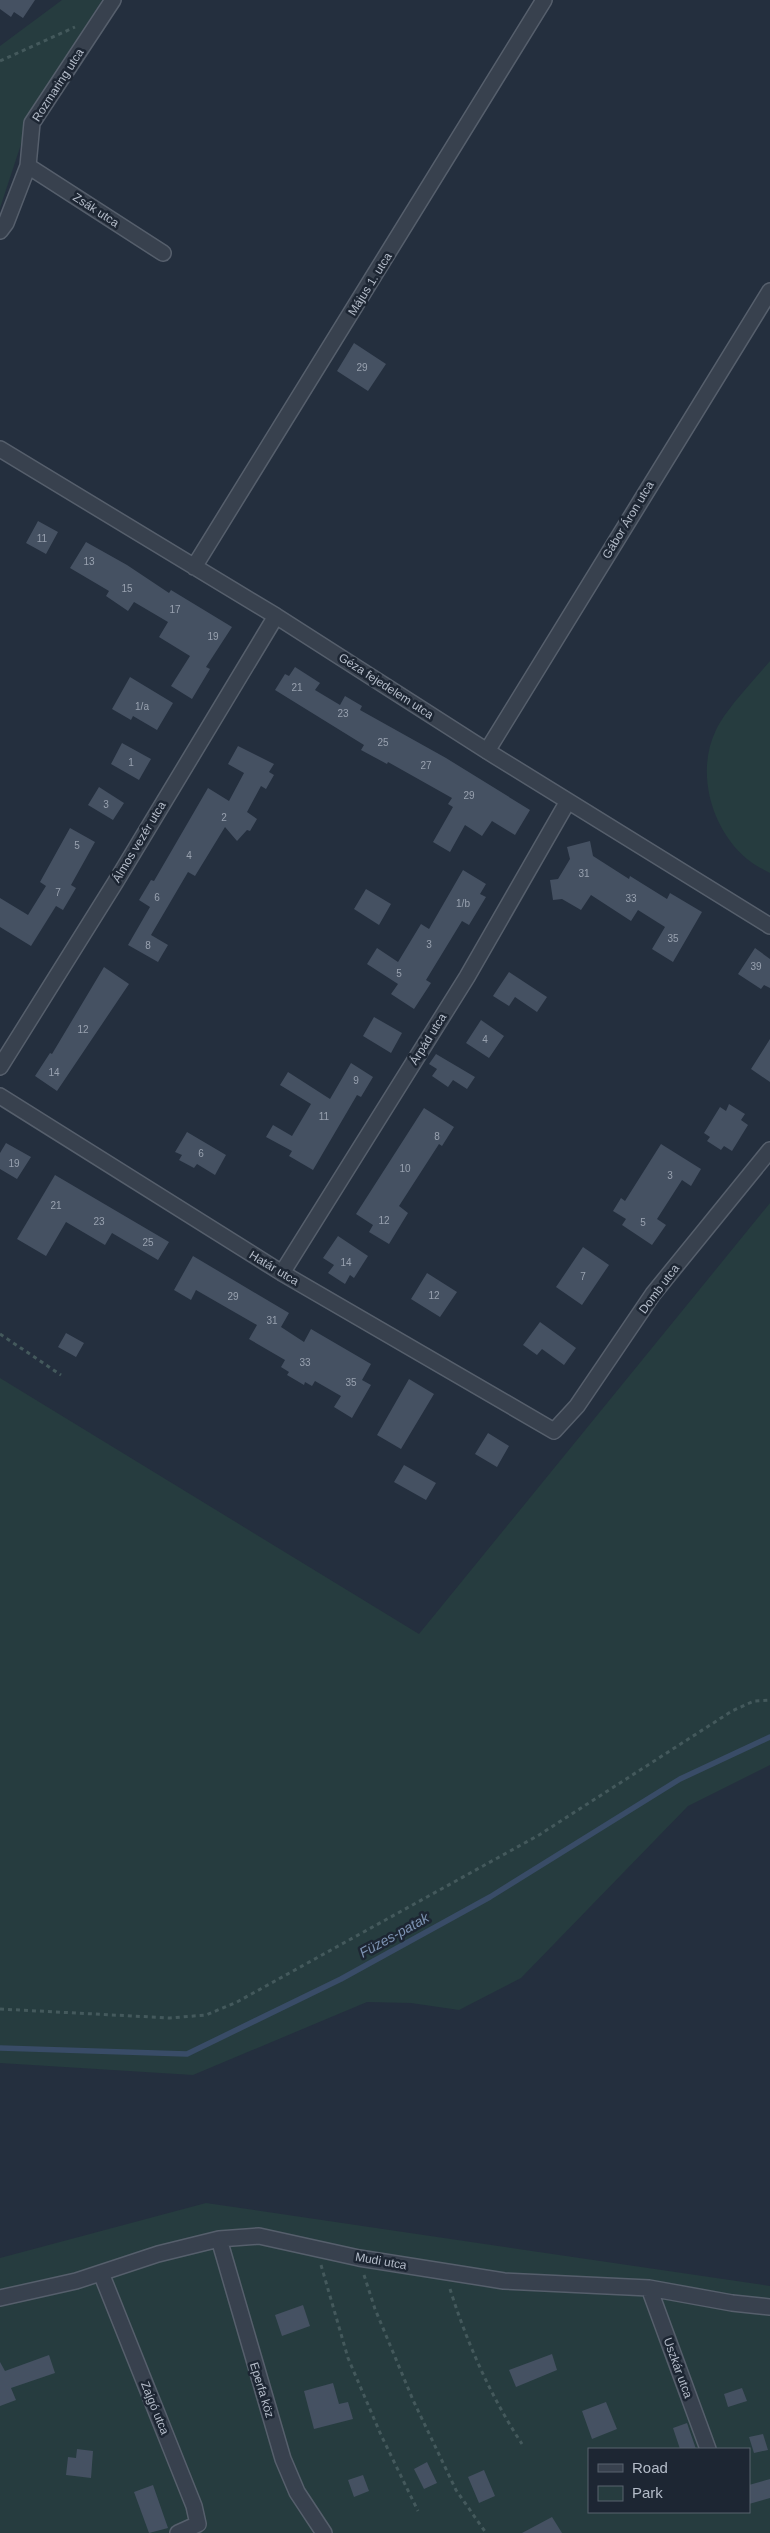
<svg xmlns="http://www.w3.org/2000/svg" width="770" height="2533" font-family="Arial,sans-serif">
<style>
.green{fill:#263c3f;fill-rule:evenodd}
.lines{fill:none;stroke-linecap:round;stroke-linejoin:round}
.stream{stroke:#394c67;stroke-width:5.5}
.building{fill:#455162}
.street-casing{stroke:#565f6c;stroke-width:18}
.path{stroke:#44595c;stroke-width:3;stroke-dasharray:4 4;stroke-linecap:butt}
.street{stroke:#38414e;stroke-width:15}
.labels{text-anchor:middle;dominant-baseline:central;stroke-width:5;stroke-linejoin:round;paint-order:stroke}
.number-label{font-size:10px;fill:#98a1af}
.street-label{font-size:12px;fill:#b4bcc9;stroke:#1d2633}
.water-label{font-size:14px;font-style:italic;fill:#7c92b1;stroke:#1d2633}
</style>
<rect width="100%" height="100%" fill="#242f3e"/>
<path class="green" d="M62 0H102L31 114 0 208V46Z
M770 661V873C763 869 754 865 747 859 712 830 695 773 716 730 726 709 754 680 770 661Z
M770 1203V1765L688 1806 521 1978 459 2010 411 2003 367 2002 193 2075 0 2063V1378L419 1634Z
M206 2203 770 2286V2533H0V2258ZM589 2449H749V2512H589Z"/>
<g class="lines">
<path class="stream" d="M0 2048 187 2054 341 1979 490 1897 680 1779 770 1737"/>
</g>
<path class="building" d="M0 0H35L23 18 14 12 11 17 0 9Z
M354 343 386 364 368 391 337 371Z
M38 521 58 532 46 554 26 543Z
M86 542 127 565 169 593 171 590 232 627 206 667 210 669 192 699 171 686 190 656 159 637 168 622 134 602 128 611 106 596 109 591 70 568Z
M295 667 320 683 315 690 340 705 345 696 362 706 360 710 446 758 530 810 515 835 492 821 482 836 465 825 450 852 433 842 453 807 448 804 452 798 388 762 387 764 361 750 364 745 275 690 285 674 289 676Z
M130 677 173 703 157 730 133 716 131 720 112 709Z
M122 743 151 759 139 780 111 764Z
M238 746 274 764 269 772 274 775 266 789 261 786 247 812 257 819 250 831 247 830 237 841 225 827 195 876 188 872 151 935 168 945 158 962 128 945 150 907 139 900 151 880 154 881 208 788 229 801 244 773 228 764Z
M99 787 124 803 113 820 88 805Z
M70 828 95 842 71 885 76 888 63 910 56 906 31 946 0 927V898L28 915 46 886 40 882Z
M590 841 593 856 629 879 630 876 667 899 670 893 702 912 673 962 652 949 665 927 638 910 631 921 591 895 581 910 562 899 553 900 550 880 558 879 570 859 567 847Z
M463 870 486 884 480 894 486 897 469 925 462 921 426 980 431 983 414 1009 391 994 398 984 367 964 377 948 398 962 421 924 429 929Z
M366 889 391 904 379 925 354 909Z
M755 948 770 959V988L764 985 761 989 738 974Z
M104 967 129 984 57 1091 35 1076 50 1053 52 1054Z
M509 972 547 997 537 1012 515 997 509 1006 493 996Z
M374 1017 402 1033 391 1053 363 1036Z
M481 1020 504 1036 489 1058 466 1043Z
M770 1039V1082L751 1069Z
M436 1054 475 1077 467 1089 453 1080 448 1087 432 1076 437 1069 429 1064Z
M351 1063 373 1077 361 1097 357 1095 313 1170 289 1156 292 1151 266 1137 273 1125 292 1136 311 1104 280 1085 288 1072 330 1099Z
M729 1104 745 1114 741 1120 748 1125 732 1151 724 1146 721 1150 707 1141 710 1137 704 1133 720 1107 726 1111Z
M424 1108 454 1127 442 1146 439 1144 399 1206 408 1213 389 1244 369 1232 373 1225 356 1214Z
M187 1132 226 1155 215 1175 197 1164 194 1168 179 1160 182 1155 175 1152Z
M6 1143 31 1157 17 1179 0 1169V1153Z
M661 1144 701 1169 691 1186 682 1180 657 1219 666 1225 652 1245 622 1225 626 1219 613 1211 621 1198 625 1201Z
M55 1175 169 1242 158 1260 112 1233 105 1245 66 1222 46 1256 17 1239Z
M338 1236 368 1256 354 1278 350 1275 345 1284 328 1273 334 1265 323 1258Z
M583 1247 609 1265 582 1305 556 1287Z
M193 1256 289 1313 281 1327 304 1342 311 1329 371 1364 362 1380 371 1385 352 1418 334 1407 341 1396 315 1381 312 1386 305 1382 304 1385 287 1375 289 1372 281 1367 285 1360 249 1339 257 1325 196 1290 191 1300 174 1290Z
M427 1273 457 1292 440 1317 411 1299Z
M540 1322 576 1348 564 1365 542 1349 537 1355 523 1345Z
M66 1333 84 1343 76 1357 58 1347Z
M409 1379 434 1394 401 1449 377 1435Z
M488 1433 509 1446 497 1467 475 1454Z
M404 1465 436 1483 426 1500 394 1482Z
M303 2305 310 2326 282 2336 275 2315Z
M552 2354 557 2370 516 2387 509 2370Z
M49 2355 55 2373 11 2388 16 2400 0 2406V2362L5 2371Z
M333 2383 339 2404 348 2402 353 2419 314 2429 304 2391Z
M742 2388 747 2401 728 2407 724 2394Z
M606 2402 617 2429 592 2439 582 2411Z
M687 2423 696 2449H680L673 2428Z
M763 2434 768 2450 754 2453 749 2437Z
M77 2449 93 2451 91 2478 66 2475 68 2457 76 2458Z
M427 2462 437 2483 424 2489 414 2469Z
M484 2470 495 2496 479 2503 468 2477Z
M363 2475 369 2491 354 2497 348 2480Z
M770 2479V2498L749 2504V2485Z
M153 2485 168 2528 149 2533 134 2492Z
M552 2517 562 2533H522Z"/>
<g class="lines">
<g class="street-casing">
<path id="street" d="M28 166 163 253
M0 231 6 223 28 166 32 123 113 0
M0 449 276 616 487 751 770 926
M194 567 544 0
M487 751 770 291
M0 1067 115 883 276 616
M0 1096 282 1273 554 1431 577 1406 653 1294 770 1150
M282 1273 467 977 568 801
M219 2239 283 2459 297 2492 324 2533
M101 2273 194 2506 198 2524 178 2533
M649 2288 708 2449
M0 2298 76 2281 158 2254 219 2239 259 2236 359 2258 504 2281 649 2288 732 2303 770 2307"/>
</g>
<path class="path" d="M0 61 75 27
M0 1334 61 1375
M0 2009 170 2018 206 2015 237 2002 539 1835 732 1711 754 1701 770 1700
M321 2265 348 2358 381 2435 418 2511
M364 2275 375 2309 413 2400 456 2490 486 2533
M450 2289C467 2343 491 2397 522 2444"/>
<use href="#street" class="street"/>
</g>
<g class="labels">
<g class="number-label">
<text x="362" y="367">29</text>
<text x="42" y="538">11</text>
<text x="89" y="561">13</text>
<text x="127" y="588">15</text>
<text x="175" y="609">17</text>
<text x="213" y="636">19</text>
<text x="297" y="687">21</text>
<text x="142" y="706">1/a</text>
<text x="343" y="713">23</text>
<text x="383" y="742">25</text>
<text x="131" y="762">1</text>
<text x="426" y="765">27</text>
<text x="469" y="795">29</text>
<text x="106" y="804">3</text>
<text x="224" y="817">2</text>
<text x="77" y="845">5</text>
<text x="189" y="855">4</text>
<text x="584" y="873">31</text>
<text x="58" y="892">7</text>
<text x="157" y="897">6</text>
<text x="631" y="898">33</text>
<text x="463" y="903">1/b</text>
<text x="673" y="938">35</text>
<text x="429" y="944">3</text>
<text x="148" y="945">8</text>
<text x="756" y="966">39</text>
<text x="399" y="973">5</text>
<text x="83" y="1029">12</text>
<text x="485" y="1039">4</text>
<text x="54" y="1072">14</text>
<text x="356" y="1080">9</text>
<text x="324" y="1116">11</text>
<text x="437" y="1136">8</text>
<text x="201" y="1153">6</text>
<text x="14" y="1163">19</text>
<text x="405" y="1168">10</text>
<text x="670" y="1175">3</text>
<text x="56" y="1205">21</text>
<text x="384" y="1220">12</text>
<text x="99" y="1221">23</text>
<text x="643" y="1222">5</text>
<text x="148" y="1242">25</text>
<text x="346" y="1262">14</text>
<text x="583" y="1276">7</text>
<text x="434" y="1295">12</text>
<text x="233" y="1296">29</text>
<text x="272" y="1320">31</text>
<text x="305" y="1362">33</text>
<text x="351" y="1382">35</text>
</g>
<g class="street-label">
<text transform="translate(58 85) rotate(-57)">Rozmaring utca</text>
<text transform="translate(96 210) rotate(33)">Zsák utca</text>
<text transform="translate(370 284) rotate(-58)">Május 1. utca</text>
<text transform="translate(628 520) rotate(-59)">Gábor Áron utca</text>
<text transform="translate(386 686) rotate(33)">Géza fejedelem utca</text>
<text transform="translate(139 842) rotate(-59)">Álmos vezér utca</text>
<text transform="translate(428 1039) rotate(-58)">Árpád utca</text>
<text transform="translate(274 1268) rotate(31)">Határ utca</text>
<text transform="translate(659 1289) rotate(-53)">Domb utca</text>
<text transform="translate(381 2261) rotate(10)">Mudi utca</text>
<text transform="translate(678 2368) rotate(70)">Uszkár utca</text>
<text transform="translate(262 2390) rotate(73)">Eperfa köz</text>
<text transform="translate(155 2408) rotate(68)">Zajgó utca</text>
</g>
<g class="water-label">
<text transform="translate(394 1935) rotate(-29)">Füzes-patak</text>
</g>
</g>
<rect x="588" y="2448" width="162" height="65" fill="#1d2633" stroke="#59626f"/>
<rect x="598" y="2464" width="25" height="8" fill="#38414e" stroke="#59626f"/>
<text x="632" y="2473" font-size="15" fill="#b4bcc9">Road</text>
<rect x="598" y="2486" width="25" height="15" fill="#263c3f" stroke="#59626f"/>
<text x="632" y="2498" font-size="15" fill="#b4bcc9">Park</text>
</svg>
